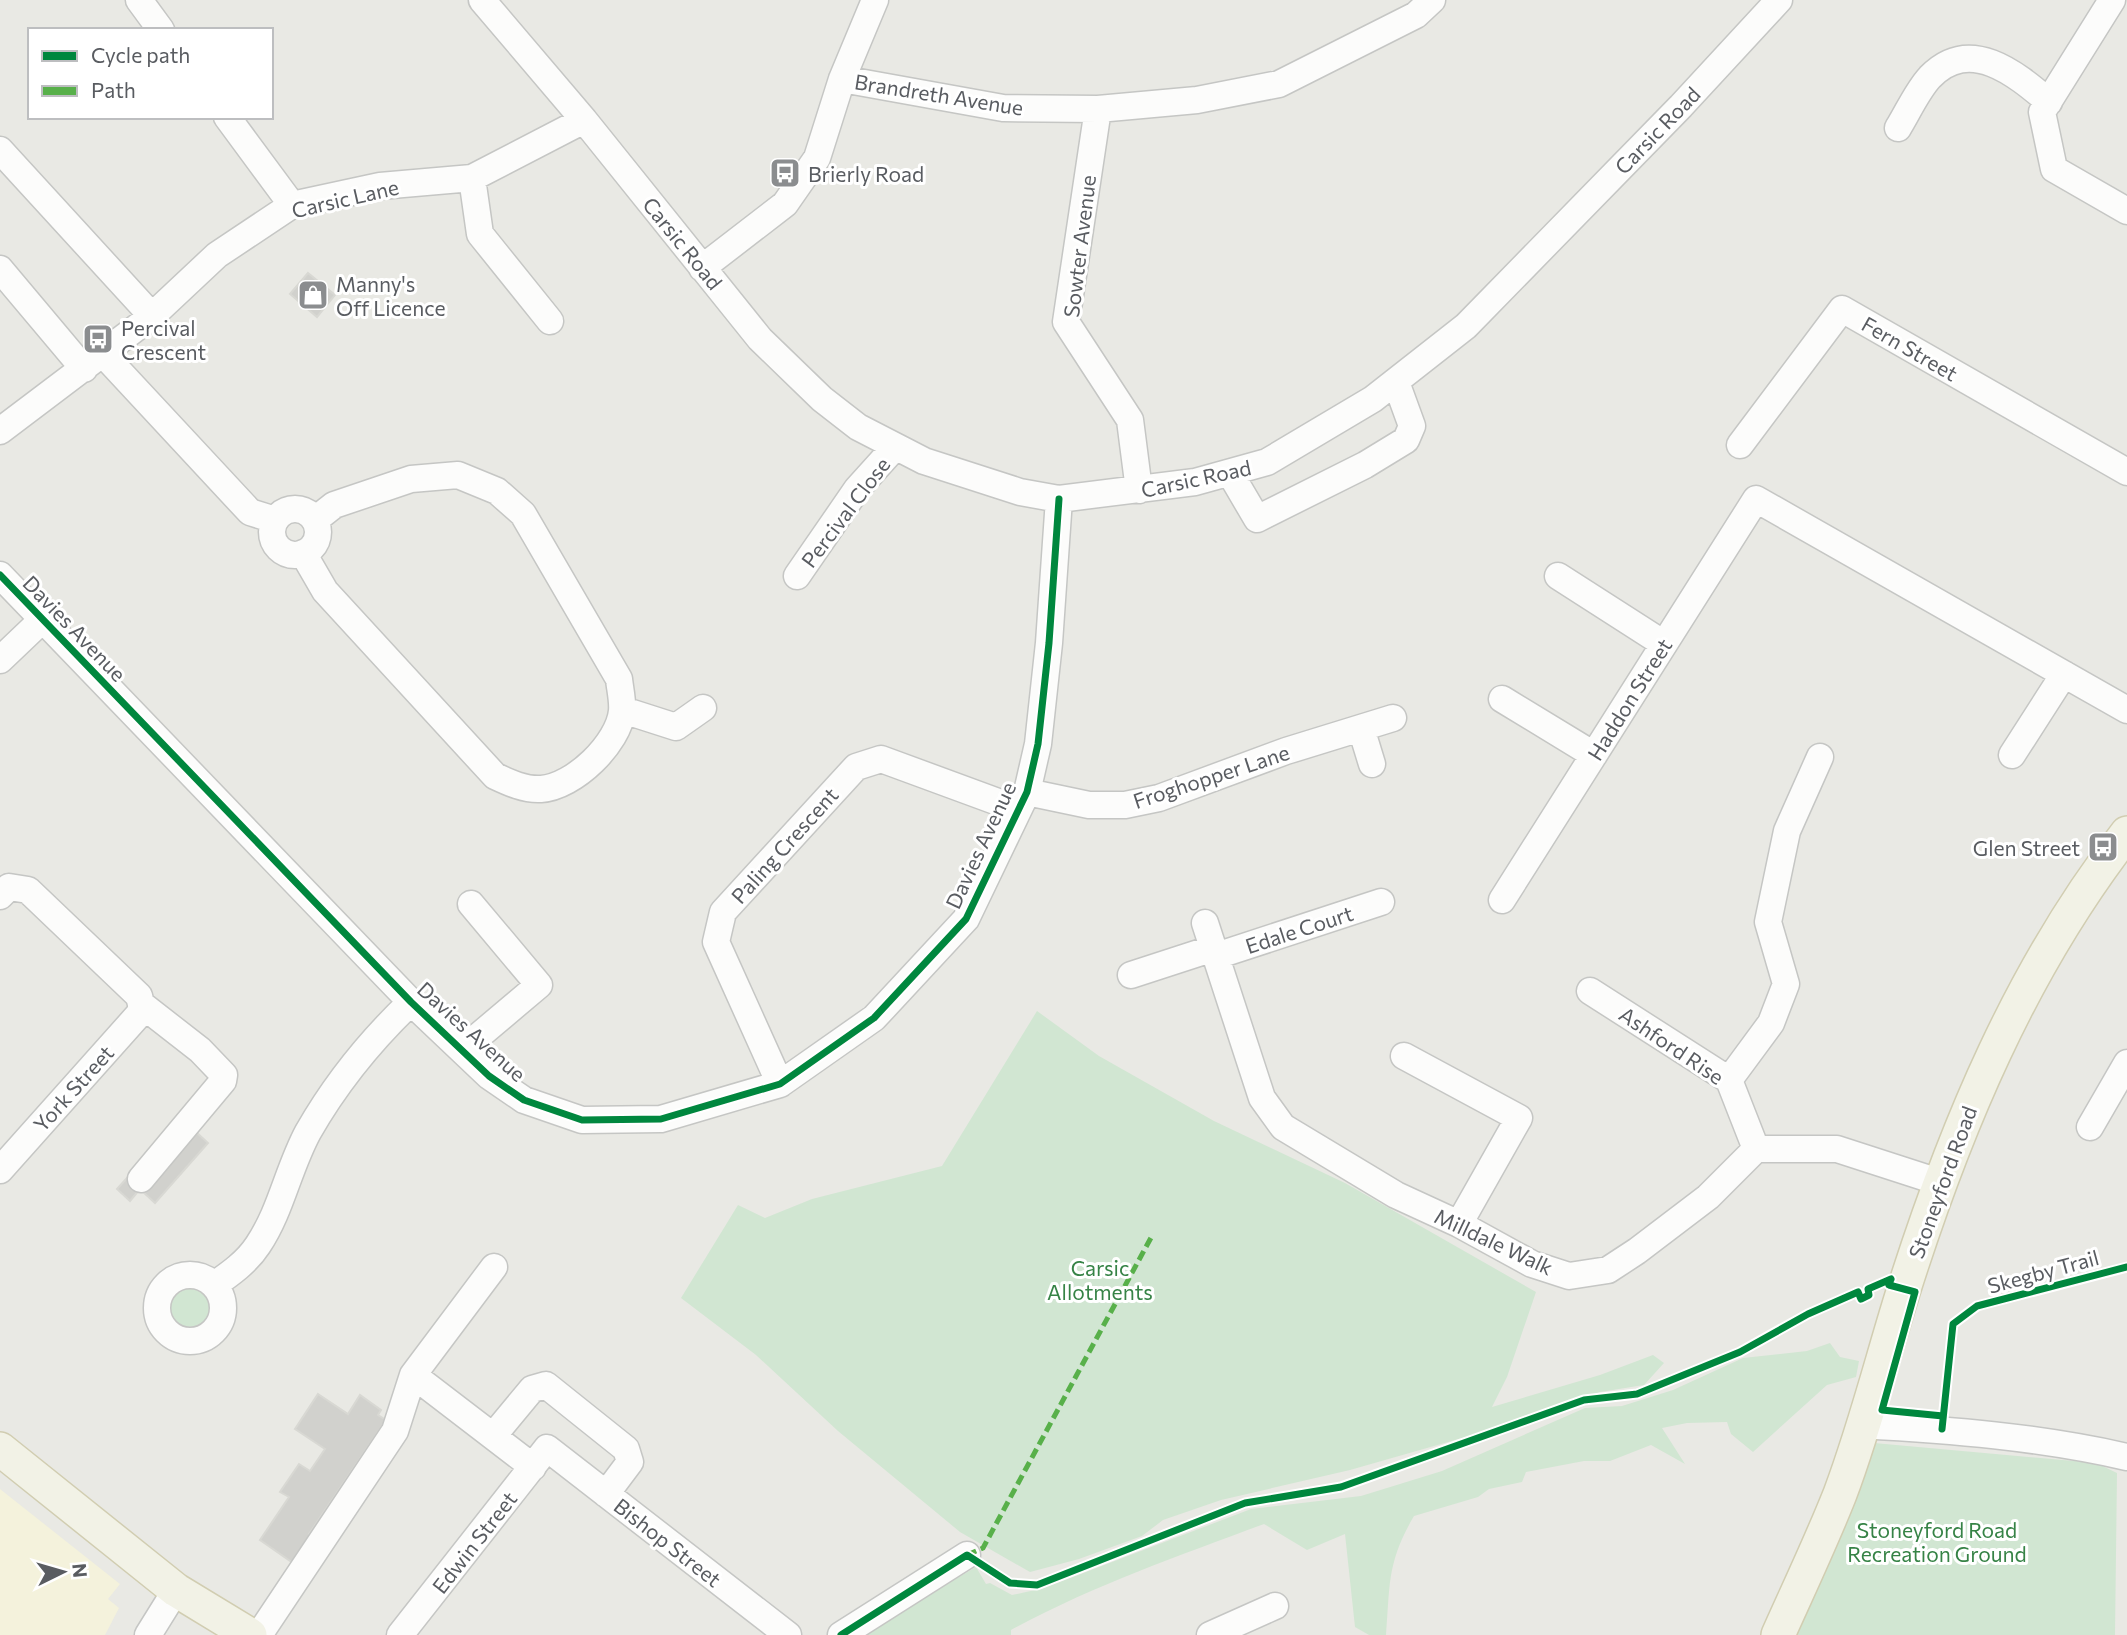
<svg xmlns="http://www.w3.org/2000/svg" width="2127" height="1635" font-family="Commissioner,sans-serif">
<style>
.commercial{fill:#f4f2dc}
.green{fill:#d1e6d2}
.building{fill:#d1d1cd;stroke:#d8d8d3;stroke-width:2}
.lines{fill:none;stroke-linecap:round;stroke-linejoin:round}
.minor-casing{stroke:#c5c6c4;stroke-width:29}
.major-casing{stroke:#d1cdb1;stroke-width:36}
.minor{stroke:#fcfcfb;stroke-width:26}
.major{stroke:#f2f2e6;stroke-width:33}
.quiet{stroke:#58b04a;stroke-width:5;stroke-dasharray:10 5;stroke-linecap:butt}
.cycleway-casing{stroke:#fff;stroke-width:11}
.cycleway{stroke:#00873e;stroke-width:7}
.labels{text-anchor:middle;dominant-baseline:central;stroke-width:6;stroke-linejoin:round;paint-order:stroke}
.street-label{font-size:21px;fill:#595c61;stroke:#fff}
.poi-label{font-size:21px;fill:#595c61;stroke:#fff;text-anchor:start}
.park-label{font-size:21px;fill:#368346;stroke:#fff}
</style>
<rect width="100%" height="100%" fill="#e9e9e4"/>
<path class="commercial" d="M0 1489 120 1584 108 1599 119 1608 105 1635H0Z"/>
<path class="green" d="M1037 1011 1099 1056 1214 1121 1345 1183 1536 1292 1507 1377 1492 1407 1600 1375 1653 1355 1664 1363 1644 1385 1600 1392 1476 1434 1350 1470 1221 1500 1163 1520 1142 1536 1079 1559 1030 1572 960 1532 838 1431 756 1355 681 1298 738 1205 765 1218 812 1199 942 1166Z
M167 1310a23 23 0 1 1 46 0a23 23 0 1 1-46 0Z
M1830 1343 1840 1357 1859 1361 1856 1377 1827 1385 1753 1452 1731 1434 1727 1422 1687 1423 1662 1428 1685 1464 1651 1445 1610 1461H1584L1526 1472 1522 1482 1489 1489 1478 1497 1414 1516C1387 1562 1390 1584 1386 1635H1369L1355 1627 1345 1534 1307 1550 1264 1524C1178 1556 1092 1586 1011 1630V1635H860L976 1567 986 1584 990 1583 1012 1595 1044 1588 1251 1509 1361 1496 1442 1471 1585 1408 1622 1406 1673 1390 1743 1358 1807 1351Z
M1874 1443 2096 1463 2117 1473 2115 1635H1793Z"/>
<path class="building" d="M308 273 335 295 317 317 290 294Z
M195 1131 208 1143 155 1203 142 1191Z
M127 1178 140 1189 130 1201 117 1189Z
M318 1394 348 1414 360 1395 381 1410 378 1415 386 1420 309 1534 314 1538 296 1565 260 1540 289 1497 280 1492 299 1464 310 1471 325 1449 295 1429Z"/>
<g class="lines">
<g class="minor-casing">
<path id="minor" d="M139 0 161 30
M482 0 584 120 760 339 822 399 858 427 924 461 1020 492 1059 499 1195 482 1267 462 1373 399 1466 326 1681 106 1779 0
M2112 0 2042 112 2054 169 2127 211
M842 79 1003 108 1098 109 1197 100 1279 84 1416 15 1432 0
M1098 109 1066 322 1130 420 1139 490
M227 117 292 205
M1898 128C1908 112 1917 91 1930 77 1970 36 2015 73 2049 102
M0 150 152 316
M472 178 480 234 550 321
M702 268 785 204 817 158 842 79 875 0
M0 269 84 369
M104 355 250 512 275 520
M0 431 152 316 217 255 292 205 380 186 472 178 584 120
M1740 445 1842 309 2127 472
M1230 473 1257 519 1365 465 1406 440 1412 426 1396 382
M272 532a23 23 0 1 1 46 0a23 23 0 1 1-46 0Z
M303 553 325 591 495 776C510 783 525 790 541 789 574 787 619 743 622 711 623 701 620 689 619 679L523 514 497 491 458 475 411 479 334 505 315 520
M0 575 411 1002 489 1076 524 1100 582 1120 661 1119 780 1084 874 1018 966 919 1027 792 1038 744 1049 643 1059 499
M797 576 857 489 894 448
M1558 576 1664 644
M0 660 42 620
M1502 699 1594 755
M623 710 676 727 703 708
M1361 728 1372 764
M2012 755 2064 674
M1027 792 1089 805H1125L1159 798 1286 751 1393 718
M0 896 9 887 28 890 139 996 141 1004
M1502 900 1756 499 2127 710
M1205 923 1262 1098 1283 1127 1396 1195 1459 1224 1532 1264 1569 1276 1608 1270 1637 1251 1708 1197 1756 1149H1837L1939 1182
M1216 956 1381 902
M1131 975 1214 948
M1590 991 1729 1080 1756 1149
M462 1050 539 985 471 904
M1404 1056 1519 1118 1459 1224
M1729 1080 1771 1023 1786 984 1768 922 1787 831 1820 757
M780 1084 716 942 723 912 856 767 881 759 1017 809
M2090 1127 2127 1063
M0 1170 141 1012V1004
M141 1179 223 1081 224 1075 200 1050 141 1004
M157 1308a33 33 0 1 1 66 0a33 33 0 1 1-66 0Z
M214 1285C230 1274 247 1262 258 1245 281 1211 288 1169 308 1132 336 1083 370 1041 411 1002
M413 1375 494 1267
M1861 1425C1951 1430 2039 1437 2127 1457
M493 1436 532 1389 546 1385 626 1449 630 1462 606 1494
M148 1635 176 1590
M259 1635 395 1431 413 1375 533 1467
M400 1635 547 1448 788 1635
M841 1635 967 1555
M1210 1635 1275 1606"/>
</g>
<g class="major-casing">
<path id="major" d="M0 1449 176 1590 250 1635
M1778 1635C1799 1588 1821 1542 1840 1494 1865 1428 1882 1359 1903 1292 1955 1128 2021 969 2127 833"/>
</g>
<use href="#minor" class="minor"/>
<use href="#major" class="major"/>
<path class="quiet" d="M967 1555 983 1548 1153 1234"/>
<g class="cycleway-casing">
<path id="cycleway" d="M0 575 411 1002 489 1076 524 1100 582 1120 661 1119 780 1084 874 1018 966 919 1027 792 1038 744 1049 643 1059 499
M1891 1279 1889 1285 1915 1292 1882 1410 1943 1416
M1942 1429 1953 1324 1977 1306 2127 1267
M841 1635 967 1555 1010 1583 1037 1585 1245 1503 1341 1487 1584 1400 1637 1394 1740 1352 1808 1314 1858 1292 1861 1299 1869 1295 1868 1289 1891 1279"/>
</g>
<use href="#cycleway" class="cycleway"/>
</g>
<defs>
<g id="bus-square" transform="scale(1.575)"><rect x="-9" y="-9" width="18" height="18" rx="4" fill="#8b8d8f" stroke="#fff"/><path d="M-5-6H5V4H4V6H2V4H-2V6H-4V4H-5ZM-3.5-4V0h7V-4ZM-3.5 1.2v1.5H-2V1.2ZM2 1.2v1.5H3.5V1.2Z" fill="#fff"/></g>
<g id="shop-square" transform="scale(1.575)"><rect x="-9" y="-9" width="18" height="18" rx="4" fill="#8b8d8f" stroke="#fff"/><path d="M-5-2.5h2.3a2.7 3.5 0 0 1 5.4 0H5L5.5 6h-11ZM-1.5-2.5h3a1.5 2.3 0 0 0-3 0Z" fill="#fff"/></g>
</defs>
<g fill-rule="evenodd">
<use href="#bus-square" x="785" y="173"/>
<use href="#shop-square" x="313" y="295"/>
<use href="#bus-square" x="98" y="339"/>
<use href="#bus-square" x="2103" y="847"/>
</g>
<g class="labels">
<g class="street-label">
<text transform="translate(939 94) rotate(9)">Brandreth Avenue</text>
<text transform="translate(1657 130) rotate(-46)">Carsic Road</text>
<text transform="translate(345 198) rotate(-13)">Carsic Lane</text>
<text transform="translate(683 243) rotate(51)">Carsic Road</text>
<text transform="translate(1079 246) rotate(-83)">Sowter Avenue</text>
<text transform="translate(1910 348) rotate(30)">Fern Street</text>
<text transform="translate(1196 478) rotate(-12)">Carsic Road</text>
<text transform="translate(845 512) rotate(-53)">Percival Close</text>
<text transform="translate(75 628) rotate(46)">Davies Avenue</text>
<text transform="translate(1629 699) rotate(-58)">Haddon Street</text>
<text transform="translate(1211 776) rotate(-18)">Froghopper Lane</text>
<text transform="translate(784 845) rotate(-48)">Paling Crescent</text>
<text transform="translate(980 845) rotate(-65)">Davies Avenue</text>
<text transform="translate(1299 929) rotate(-18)">Edale Court</text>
<text transform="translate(472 1031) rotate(42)">Davies Avenue</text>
<text transform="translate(1672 1045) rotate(34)">Ashford Rise</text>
<text transform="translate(73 1088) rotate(-48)">York Street</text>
<text transform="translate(1942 1182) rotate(-70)">Stoneyford Road</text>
<text transform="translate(1494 1241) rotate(25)">Milldale Walk</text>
<text transform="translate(2043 1271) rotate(-15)">Skegby Trail</text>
<text transform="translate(474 1542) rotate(-52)">Edwin Street</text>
<text transform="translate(668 1542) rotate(38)">Bishop Street</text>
</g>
<g class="poi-label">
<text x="808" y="173">Brierly Road</text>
<text x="336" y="283">Manny's<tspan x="336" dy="24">Off Licence</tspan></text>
<text x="121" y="327">Percival<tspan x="121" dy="24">Crescent</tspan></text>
<text x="2080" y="847" text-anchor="end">Glen Street</text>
</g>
<g class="park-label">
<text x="1100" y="1267">Carsic<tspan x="1100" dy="24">Allotments</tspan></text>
<text x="1937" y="1529">Stoneyford Road<tspan x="1937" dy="24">Recreation Ground</tspan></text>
</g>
</g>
<rect x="28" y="28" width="245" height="91" fill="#ffffff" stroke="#bdbec0" stroke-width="2"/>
<rect x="42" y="51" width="35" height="10" fill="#00873e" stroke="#bdbec0" stroke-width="2"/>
<text x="91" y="63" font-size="21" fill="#595c61">Cycle path</text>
<rect x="42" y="86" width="35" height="10" fill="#58b04a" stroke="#bdbec0" stroke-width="2"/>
<text x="91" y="98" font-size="21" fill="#595c61">Path</text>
<g transform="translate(63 1572) rotate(85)" stroke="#ffffff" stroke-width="5" paint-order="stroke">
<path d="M0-5L12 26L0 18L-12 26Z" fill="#595c61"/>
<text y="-10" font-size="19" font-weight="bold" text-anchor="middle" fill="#595c61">N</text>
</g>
</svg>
